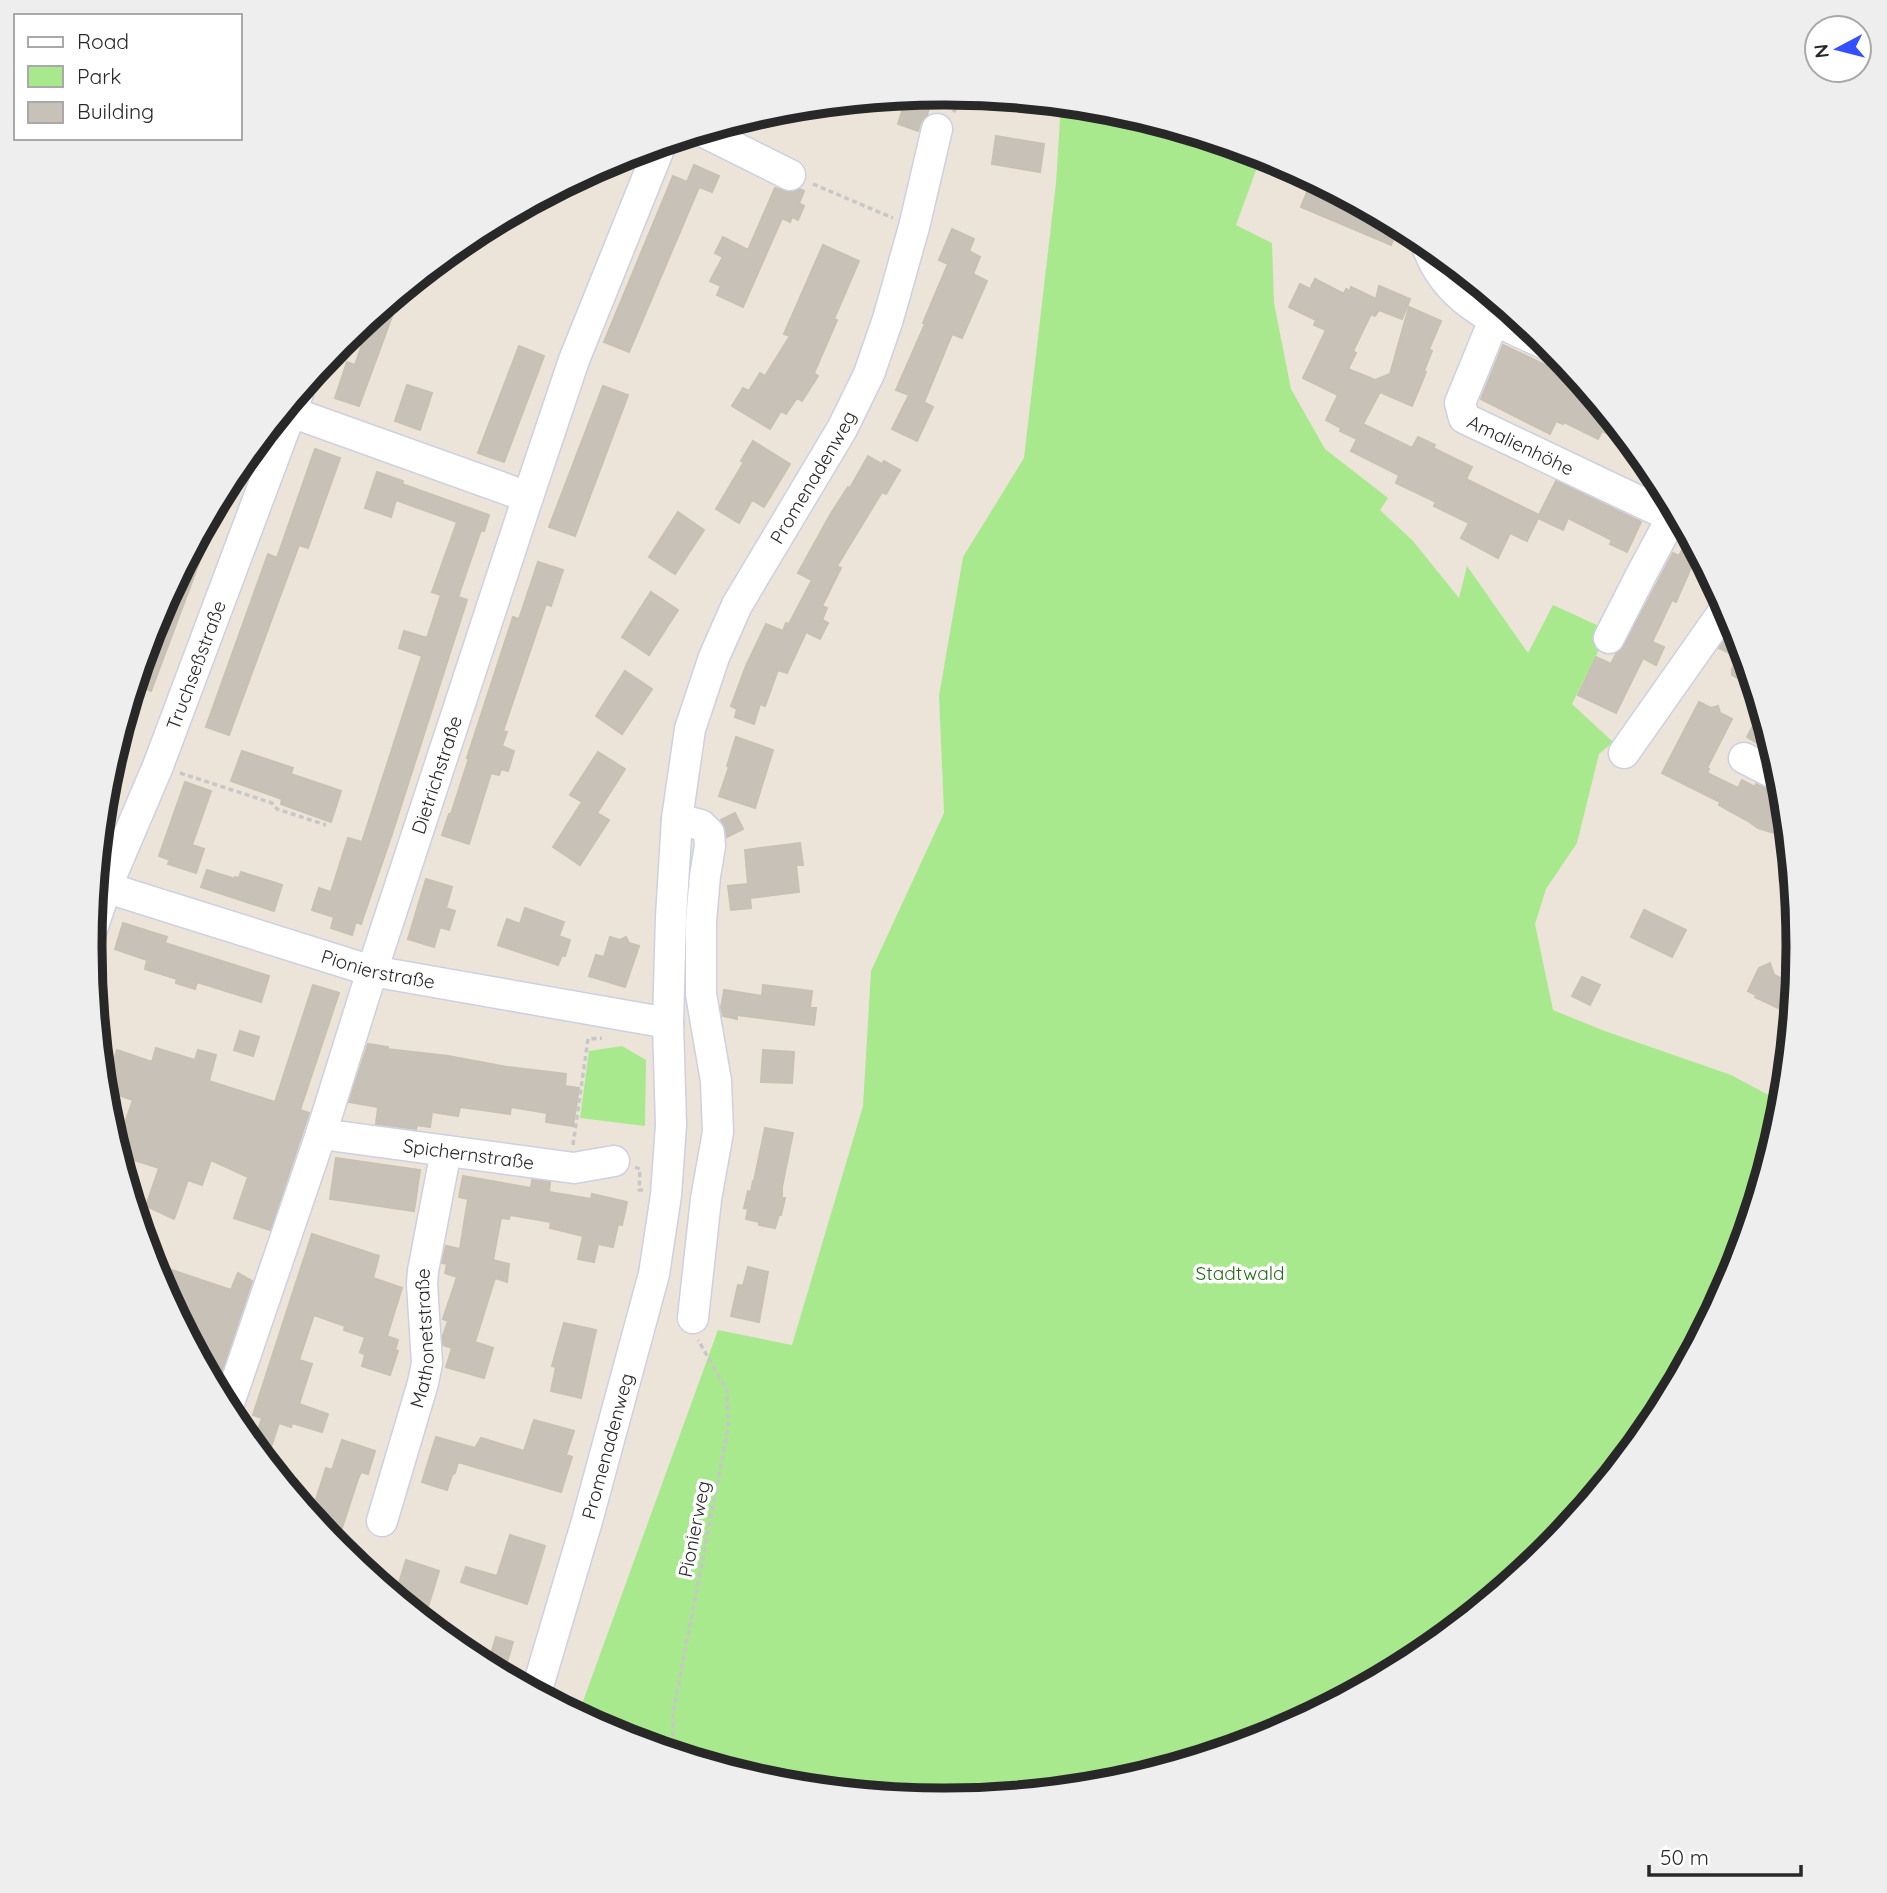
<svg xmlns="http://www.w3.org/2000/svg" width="1887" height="1893" font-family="Quicksand,sans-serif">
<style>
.green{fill:#a9e98e}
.building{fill:#c7c1b8;stroke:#c8c1b2;stroke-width:2}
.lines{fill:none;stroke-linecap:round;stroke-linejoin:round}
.minor-casing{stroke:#cdd0e3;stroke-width:33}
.path{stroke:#c7c7c7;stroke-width:3.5;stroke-dasharray:5 3.5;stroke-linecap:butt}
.minor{stroke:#fff;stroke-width:30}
.labels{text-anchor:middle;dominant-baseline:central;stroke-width:7;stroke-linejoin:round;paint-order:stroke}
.street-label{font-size:19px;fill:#282828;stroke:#fff}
.park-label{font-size:19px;fill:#216b12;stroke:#fff}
.rim{fill:none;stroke:#282828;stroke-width:9}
</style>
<rect width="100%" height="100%" fill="#ece4d8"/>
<path class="green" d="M1061 104 1111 109 1260 154 1258 165 1236 225 1272 243 1274 303 1291 389 1325 449 1388 498 1380 510 1413 541 1459 598 1467 566 1528 653 1553 605 1599 626 1630 587 1572 704 1613 742 1599 754 1577 843 1546 889 1535 924 1553 1010 1602 1030 1731 1075 1782 1102 1781 1114 1733 1274 1654 1421 1547 1551 1418 1657 1270 1736 1110 1784 943 1801 776 1784 616 1736 578 1715 718 1330 792 1345 863 1106 871 971 944 813 939 696 963 557 1024 458 1056 183Z
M622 1046 646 1060 645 1126 580 1118 589 1051Z"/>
<path class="building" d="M934 93 927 115 920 124 918 131 898 124 907 96Z
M996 136 1044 144 1040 172 992 164Z
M694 165 719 176 712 192 699 187 629 352 604 342 673 176 687 182Z
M1312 180 1399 226 1391 245 1301 207Z
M775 188 790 192 800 189 804 191 799 203 804 206 798 220 792 217 790 222 782 218 743 307 717 295 721 286 710 281 723 257 715 253 723 237 748 250Z
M952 229 974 239 969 251 980 257 973 274 987 281 962 338 952 334 924 402 933 407 917 441 892 429 909 395 896 390 925 324 923 323 948 264 939 260Z
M823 245 859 261 834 319 837 320 814 373 818 376 802 401 797 398 786 414 781 411 770 429 732 406 743 388 749 391 760 373 765 376 790 336 784 334Z
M1315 279 1344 294 1346 289 1350 291 1351 287 1376 299 1379 286 1410 299 1402 319 1379 310 1375 316 1371 314 1353 351 1356 353 1348 369 1375 380 1390 374 1409 307 1441 321 1429 349 1432 351 1424 371 1426 372 1412 406 1380 392 1363 424 1412 448 1418 437 1435 445 1433 448 1472 467 1466 479 1539 515 1556 481 1641 522 1627 552 1610 544 1612 540 1568 518 1563 530 1538 518 1527 541 1510 533 1498 558 1461 538 1469 523 1434 506 1436 502 1396 483 1399 475 1351 451 1357 439 1340 431 1341 428 1326 420 1338 395 1303 378 1326 330 1314 325 1316 320 1289 307 1300 284 1310 289Z
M401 292 359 406 335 398 347 362 355 365 365 336 358 334 362 324Z
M1503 345 1579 381 1632 445 1602 431 1598 439 1564 422 1563 424 1556 421 1550 434 1481 399Z
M519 346 544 356 504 462 478 453Z
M407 385 432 393 420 430 395 421Z
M603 386 628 395 575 536 549 527Z
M753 441 790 464 764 507 752 500 739 523 716 509 744 462 741 461Z
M315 449 340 458 308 548 299 545 229 735 206 727 268 554 277 558Z
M868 456 882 464 884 461 900 470 886 494 882 492 837 566 841 568 822 606 827 608 822 620 828 623 820 639 806 632 787 673 778 670 765 706 760 704 754 724 735 717 737 709 731 706 746 666 766 624 783 631 786 623 789 624 812 580 798 573 830 515 848 487 850 488Z
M377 472 403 481 402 484 489 515 484 531 481 530 458 597 467 600 391 837 361 924 356 922 352 935 331 928 334 917 312 910 319 888 331 892 348 838 362 842 422 656 399 648 404 631 427 638 441 595 432 592 457 522 396 500 391 517 365 508Z
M678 512 704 530 675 574 649 557Z
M1689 537 1697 554 1676 602 1672 600 1652 642 1664 647 1656 665 1643 658 1616 713 1578 695 1596 657 1611 664 1616 654 1624 646 1673 553 1679 556Z
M195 543 205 547 151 691 135 684 154 619Z
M538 562 563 570 551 606 546 604 503 731 507 732 502 746 514 751 508 771 501 769 499 775 491 773 469 844 442 835 449 814H451L469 758H467L513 617 519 619Z
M651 592 678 610 649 655 622 637Z
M1735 626 1748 670 1753 686 1732 675V669L1738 657 1719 648Z
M625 671 652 689 622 734 596 716Z
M1699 702 1711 708 1718 706 1720 713 1732 719 1707 768 1709 769 1707 773 1738 788 1742 780 1755 787 1756 784 1783 796 1787 837 1758 828 1748 821 1719 805 1720 802 1662 773Z
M1755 722 1765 727 1773 753 1747 737Z
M736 737 773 750 755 808 719 796 729 767 727 766Z
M242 751 293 768 291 774 341 791 331 822 281 804 282 799 231 781Z
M598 752 625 769 597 813 609 820 580 865 553 847 582 802 570 795Z
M185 782 211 791 192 845 204 849 196 873 168 864 170 860 159 856Z
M735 813 743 829 727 837 726 831 721 820Z
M800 843 803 865H796L799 892 750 898 751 908 731 910 728 886 748 884 745 850Z
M207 870 235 879V877L239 878 241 872 282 885 274 911 201 887Z
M426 879 452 887 446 908 455 911 449 930 440 927 434 947 408 939Z
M525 908 564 922 559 936 570 940 565 956 562 955 558 965 498 945 507 919 520 924Z
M1644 910 1686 930 1672 957 1631 937Z
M123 923 167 937 165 943 269 976 261 1002 197 982 195 989 176 983 177 979 145 969 147 960 115 949Z
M610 937 620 940 626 937 629 943 639 946 625 987 589 976 596 955 604 957Z
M1770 963 1774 975 1790 982 1778 1008 1755 997 1756 995 1748 991 1759 968Z
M1582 977 1600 985 1590 1005 1572 996Z
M313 985 339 993 300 1110 309 1113 270 1230 234 1218 248 1177 211 1160 202 1185 188 1180 174 1219 146 1206 159 1168 118 1155 116 1148 133 1100 104 1090 117 1050 152 1062 156 1048 195 1060 198 1050 216 1055 209 1081 275 1102Z
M763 985 812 991 810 1008H816L814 1025 737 1015V1019L723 1016 721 1008 724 990 762 996Z
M240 1031 259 1037 253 1056 234 1050Z
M368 1044 388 1047 387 1049 448 1056 507 1067 566 1074 565 1086 579 1088 573 1126 546 1122 547 1113 511 1107 510 1114 460 1107 458 1116 432 1112 430 1127 417 1125 416 1129 376 1124 378 1107 349 1102Z
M763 1050 794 1052 792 1083 761 1082Z
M765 1128 793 1133 782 1187V1198H785L781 1215H779L775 1228 759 1225V1222L746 1219 748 1209 744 1208 748 1191 751 1192 753 1181H754Z
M336 1158 420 1170 414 1211 330 1199Z
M463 1176 531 1188 532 1180 550 1182 549 1192 591 1199 592 1194 627 1202 622 1225 618 1224 613 1247 598 1244 594 1262 578 1259 583 1236 550 1228 551 1222 510 1215 509 1219 501 1218 493 1260 509 1264 507 1282 495 1278 475 1342 493 1348 484 1378 446 1367 452 1348 443 1345V1336L448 1321 443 1319 457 1277 445 1273 447 1264 442 1263 446 1246 460 1249 468 1199 459 1197Z
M312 1234 379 1256 373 1278 402 1288 387 1336 398 1340 395 1350 398 1351 390 1375 362 1366 365 1355 360 1352 365 1337 344 1330 345 1326 314 1315 299 1360 312 1364 299 1404 328 1414 322 1432 292 1423 291 1427 279 1423 266 1462 253 1445 262 1418 253 1415Z
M151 1263 231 1290 238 1273 252 1281 216 1388 154 1273Z
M748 1267 768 1272 759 1322 731 1316 738 1285 743 1286Z
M564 1323 596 1330 581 1398 551 1391 556 1367 552 1366Z
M534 1420 574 1431 566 1455 572 1457 561 1492 458 1462 455 1473 452 1475 447 1490 422 1482 436 1437 475 1448 481 1438 524 1451Z
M342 1440 375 1451 368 1474 361 1472 358 1479 336 1546 311 1515 326 1468 332 1470Z
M510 1535 545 1546 527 1604 461 1582 466 1567 497 1576Z
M406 1560 439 1571 428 1607 395 1596Z
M496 1637 513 1642 507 1662 490 1657Z"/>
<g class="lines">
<g class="minor-casing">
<g id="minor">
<path d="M702 131 790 175"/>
<path d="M1426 243C1445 303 1500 323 1552 347"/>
<path id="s1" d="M1494 320 1460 403 1464 418 1672 517 1676 513"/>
<path d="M291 412 528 497"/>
<path d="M1609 638 1641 575 1672 517"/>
<path d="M1624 753 1726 608"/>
<path d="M1744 758 1781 777"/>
<path d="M677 819 701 825 709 833 710 846 705 876 701 921V994L716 1081 718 1132 706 1199 693 1318"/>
<path id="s2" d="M95 884 372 971 668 1023"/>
<path id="s3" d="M90 935 106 888 158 766 298 393"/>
<path id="s4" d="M321 1134 574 1168 614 1161"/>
<path id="s5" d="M227 1409 321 1134 372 971 528 497 574 360 661 144"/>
<path id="s6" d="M382 1521 423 1383 427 1363 422 1284 423 1271 446 1151"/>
<path id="s7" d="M536 1693 587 1521 654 1274 666 1195 671 1125 668 1023 671 917 677 819 690 729 714 657 737 605 842 429 869 374 888 319 914 227 937 129"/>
</g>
</g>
<path class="path" d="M943 107 947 93
M953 112 968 95
M813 184 893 218
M180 773 272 803 277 809 326 825
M573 1145 588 1039 602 1038
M635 1167 640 1169 639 1190H644
M673 1753V1713L728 1428 727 1390 698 1340"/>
<use href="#minor" class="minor"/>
</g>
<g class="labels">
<g class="street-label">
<text stroke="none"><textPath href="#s1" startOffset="168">Amalienhöhe</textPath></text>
<text stroke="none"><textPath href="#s7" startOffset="1264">Promenadenweg</textPath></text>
<text stroke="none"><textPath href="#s3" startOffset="290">Truchseßstraße</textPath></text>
<text stroke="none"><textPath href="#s5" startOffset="668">Dietrichstraße</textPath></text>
<text stroke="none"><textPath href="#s2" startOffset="296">Pionierstraße</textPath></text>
<text stroke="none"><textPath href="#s4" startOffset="149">Spichernstraße</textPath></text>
<text stroke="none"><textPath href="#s6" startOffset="189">Mathonetstraße</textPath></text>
<text stroke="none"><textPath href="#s7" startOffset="257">Promenadenweg</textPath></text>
<text transform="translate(694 1529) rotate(-79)">Pionierweg</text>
</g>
<g class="park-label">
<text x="1240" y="1273">Stadtwald</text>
</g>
</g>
<path d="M0 0H1887V1893H0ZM943 105H945A841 841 0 0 1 1786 946V947A841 841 0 0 1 945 1788H943A841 841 0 0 1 102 947V946A841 841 0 0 1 943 105Z" fill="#eee" fill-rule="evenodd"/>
<path class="rim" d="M943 105H945A841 841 0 0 1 1786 946V947A841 841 0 0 1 945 1788H943A841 841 0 0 1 102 947V946A841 841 0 0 1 943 105Z"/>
<rect x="14" y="14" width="228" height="126" fill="#ffffff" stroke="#a9a9a9" stroke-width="2"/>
<rect x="28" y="37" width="35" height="10" fill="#ffffff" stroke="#a9a9a9" stroke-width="2"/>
<text x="77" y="49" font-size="21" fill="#282828">Road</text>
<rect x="28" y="66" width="35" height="21" fill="#a9e98e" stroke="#a9a9a9" stroke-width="2"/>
<text x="77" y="84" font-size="21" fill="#282828">Park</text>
<rect x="28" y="102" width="35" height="21" fill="#c7c1b8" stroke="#a9a9a9" stroke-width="2"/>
<text x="77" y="119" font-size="21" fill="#282828">Building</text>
<g transform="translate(1838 49) rotate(263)"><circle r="33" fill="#ffffff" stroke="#a9a9a9" stroke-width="2"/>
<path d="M0-5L12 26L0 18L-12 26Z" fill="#3250ff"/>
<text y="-10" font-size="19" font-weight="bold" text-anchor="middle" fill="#282828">N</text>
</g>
<path d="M1649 1865v10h152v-10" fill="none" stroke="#282828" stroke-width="3.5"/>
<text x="1660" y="1865" font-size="21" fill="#282828" stroke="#ffffff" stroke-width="5" paint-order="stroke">50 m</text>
</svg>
